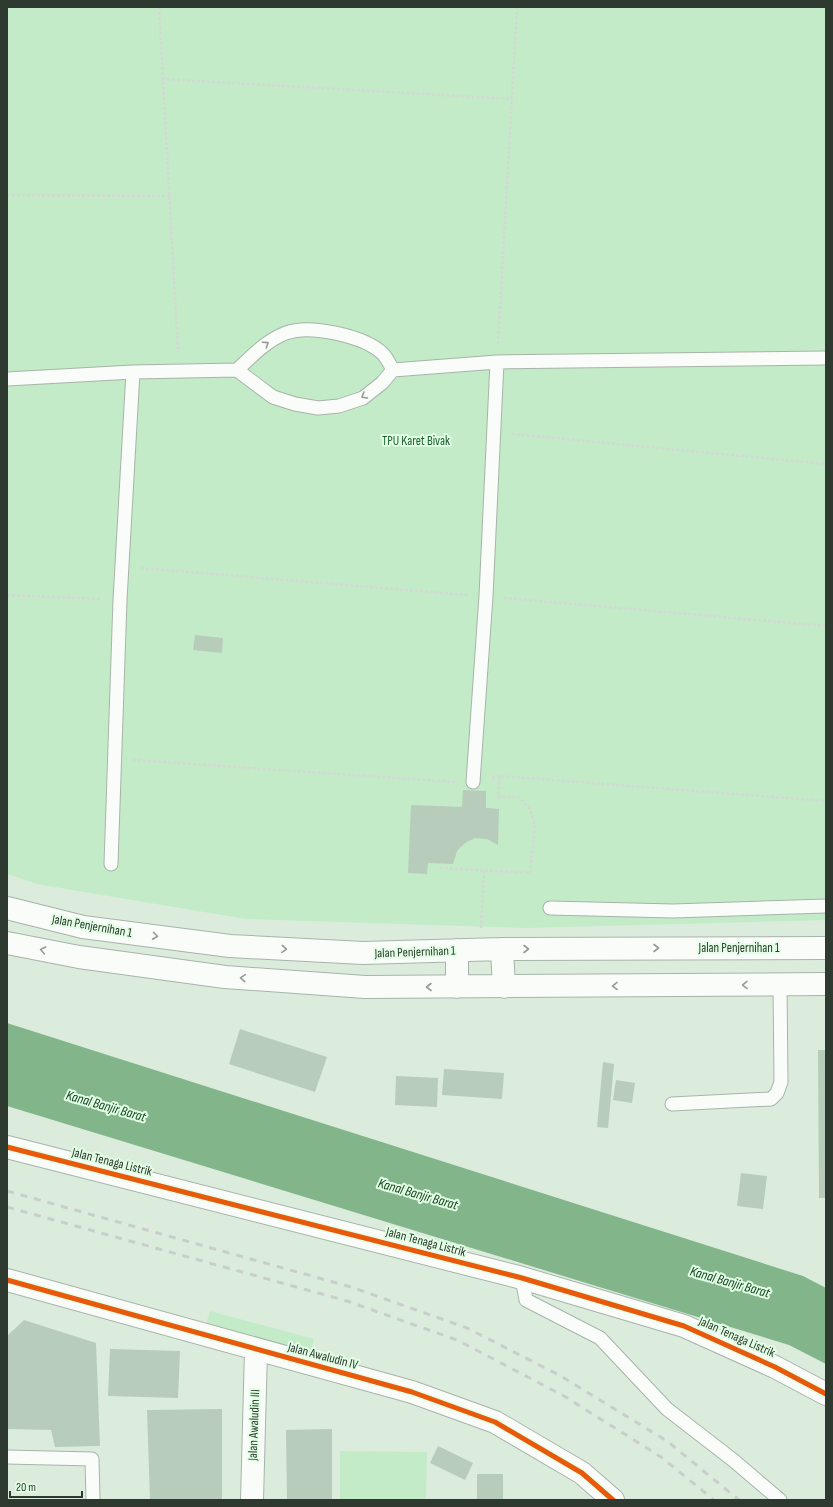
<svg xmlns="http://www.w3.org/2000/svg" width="833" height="1507" font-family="'Sofia Sans Condensed',sans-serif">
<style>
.green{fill:#c3ebc8}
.water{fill:#83b58b}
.building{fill:#b7ccba}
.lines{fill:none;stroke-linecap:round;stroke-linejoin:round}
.service-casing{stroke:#a7b4a9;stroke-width:15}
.minor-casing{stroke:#a7b4a9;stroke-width:24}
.primary-casing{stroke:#a7b4a9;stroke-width:24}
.path{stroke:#d3d8d4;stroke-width:2.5;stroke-dasharray:3 2;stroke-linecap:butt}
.service{stroke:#fafcfa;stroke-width:13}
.minor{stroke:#fafcfa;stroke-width:22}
.primary{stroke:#fafcfa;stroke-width:22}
.rail{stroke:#c9ceca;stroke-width:3;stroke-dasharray:7 7;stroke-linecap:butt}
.cycleway-casing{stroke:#e2ffe5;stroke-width:8}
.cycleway{stroke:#e8590c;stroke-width:5}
.oneway{stroke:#949a94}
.labels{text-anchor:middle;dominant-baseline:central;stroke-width:4;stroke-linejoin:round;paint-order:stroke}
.park-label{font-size:13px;fill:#1b612e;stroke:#e2ffe5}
.street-label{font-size:13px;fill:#2e392f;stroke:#e2ffe5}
.water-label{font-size:14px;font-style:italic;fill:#164521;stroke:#e2ffe5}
</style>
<rect width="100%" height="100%" fill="#dbecdd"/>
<path class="green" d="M7 7H826V920L526 928 246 919 37 884 7 874Z
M210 1311 314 1339 309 1358 204 1331Z
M340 1451 427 1452 426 1500H340Z"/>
<path class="water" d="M7 1023 803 1276 826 1288V1364L789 1345 7 1106Z"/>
<path class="building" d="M195 635 223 638 222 653 193 650Z
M463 790 486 791V808L499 809 498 845 487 839 475 838 465 843 457 851 453 864 428 863 427 874 408 873 411 805 462 807Z
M240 1029 327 1057 315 1092 229 1064Z
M818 1050H826V1198H819Z
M603 1062 614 1064 608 1128 597 1127Z
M444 1069 504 1073 502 1099 442 1095Z
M396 1076 438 1078 437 1107 395 1105Z
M616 1080 635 1083 632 1103 613 1100Z
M741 1173 767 1176 763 1209 737 1206Z
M24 1320 96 1343 100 1446 55 1447 51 1430 7 1429V1336Z
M110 1349 180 1351 178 1398 108 1396Z
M222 1409V1500H150L147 1410Z
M332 1429V1500H287L286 1430Z
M438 1446 473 1463 465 1480 430 1463Z
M477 1474H503V1500H477Z"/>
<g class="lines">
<g class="service-casing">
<path id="service" d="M237 370C252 356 267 340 286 333 310 324 365 336 383 354 387 358 390 365 393 370
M7 379 133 372 237 370 273 397 295 404 318 408 339 406 363 398 382 383 393 370 497 362 826 358
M473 782 486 596 497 362
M111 864 120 600 133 372
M550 908 673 911 826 906
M672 1104 771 1099 777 1093 781 1082 780 984
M522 1278 526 1300 600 1338 667 1409 733 1460 780 1500
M7 1457 92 1459 93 1500"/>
</g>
<g class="minor-casing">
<path id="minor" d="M7 1147 522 1278 684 1326 775 1367 826 1394
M7 1280 412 1392 495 1422 582 1473 613 1500
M252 1500 256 1350"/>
</g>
<g class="primary-casing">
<path id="primary" d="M7 908 83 927 230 946 363 953 502 949 826 948
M7 943 79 957 225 977 365 987 826 984
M502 949 504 987
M457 950V987"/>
</g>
<path class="path" d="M159 7 178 352
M162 79 512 99
M7 195 169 196
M498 344 517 7
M512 434 826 464
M141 568 467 595
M7 595 102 599
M504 598 826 626
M133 760 456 782
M492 778 500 776 826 801
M440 868 530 873 535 827 530 809 519 797H498L500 776
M481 928 484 871"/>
<use href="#service" class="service"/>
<use href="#minor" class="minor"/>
<use href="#primary" class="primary"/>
<path class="rail" d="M7 1191 351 1287 467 1328 559 1375 667 1441 739 1500
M7 1207 347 1301 457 1340 564 1396 661 1457 714 1500"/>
<g class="cycleway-casing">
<path id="cycleway" d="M7 1147 522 1278 684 1326 775 1367 826 1394
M7 1280 412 1392 495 1422 582 1473 613 1500"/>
</g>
<use href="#cycleway" class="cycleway"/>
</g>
<defs><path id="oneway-chevron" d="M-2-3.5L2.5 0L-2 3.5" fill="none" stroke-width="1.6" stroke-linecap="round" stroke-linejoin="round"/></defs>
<g class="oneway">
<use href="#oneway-chevron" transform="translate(266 344) rotate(-34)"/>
<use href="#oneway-chevron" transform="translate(364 396) rotate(149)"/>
<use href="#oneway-chevron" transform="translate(155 936) rotate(7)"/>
<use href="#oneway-chevron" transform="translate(656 948)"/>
<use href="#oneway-chevron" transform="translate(284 949) rotate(3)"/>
<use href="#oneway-chevron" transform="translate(526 949)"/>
<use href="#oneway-chevron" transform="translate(43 950) rotate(-169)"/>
<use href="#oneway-chevron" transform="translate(243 978) rotate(-176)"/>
<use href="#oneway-chevron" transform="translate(745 985) rotate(179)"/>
<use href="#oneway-chevron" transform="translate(615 986) rotate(179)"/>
<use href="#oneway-chevron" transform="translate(429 987) rotate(-180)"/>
</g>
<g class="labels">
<g class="park-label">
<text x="416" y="441">TPU Karet Bivak</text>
</g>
<g class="street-label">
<text transform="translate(92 926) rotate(10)">Jalan Penjernihan 1</text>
<text x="739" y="948">Jalan Penjernihan 1</text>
<text transform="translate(415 952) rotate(-2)">Jalan Penjernihan 1</text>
<text transform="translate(112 1162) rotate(14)">Jalan Tenaga Listrik</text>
<text transform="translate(426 1242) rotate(15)">Jalan Tenaga Listrik</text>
<text transform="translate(737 1337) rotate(24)">Jalan Tenaga Listrik</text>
<text transform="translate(323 1356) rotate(15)">Jalan Awaludin IV</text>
<text transform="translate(254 1425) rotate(-88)">Jalan Awaludin III</text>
</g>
<g class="water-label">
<text transform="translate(106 1106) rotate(16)">Kanal Banjir Barat</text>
<text transform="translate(418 1194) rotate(16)">Kanal Banjir Barat</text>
<text transform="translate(730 1282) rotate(16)">Kanal Banjir Barat</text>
</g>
</g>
<rect width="833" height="1507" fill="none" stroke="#2e392f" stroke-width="16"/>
<path d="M10 1491v6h72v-6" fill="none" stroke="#2e392f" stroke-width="2"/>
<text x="16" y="1491" font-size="12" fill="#2e392f" stroke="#e2ffe5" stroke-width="3" paint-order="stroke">20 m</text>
</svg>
